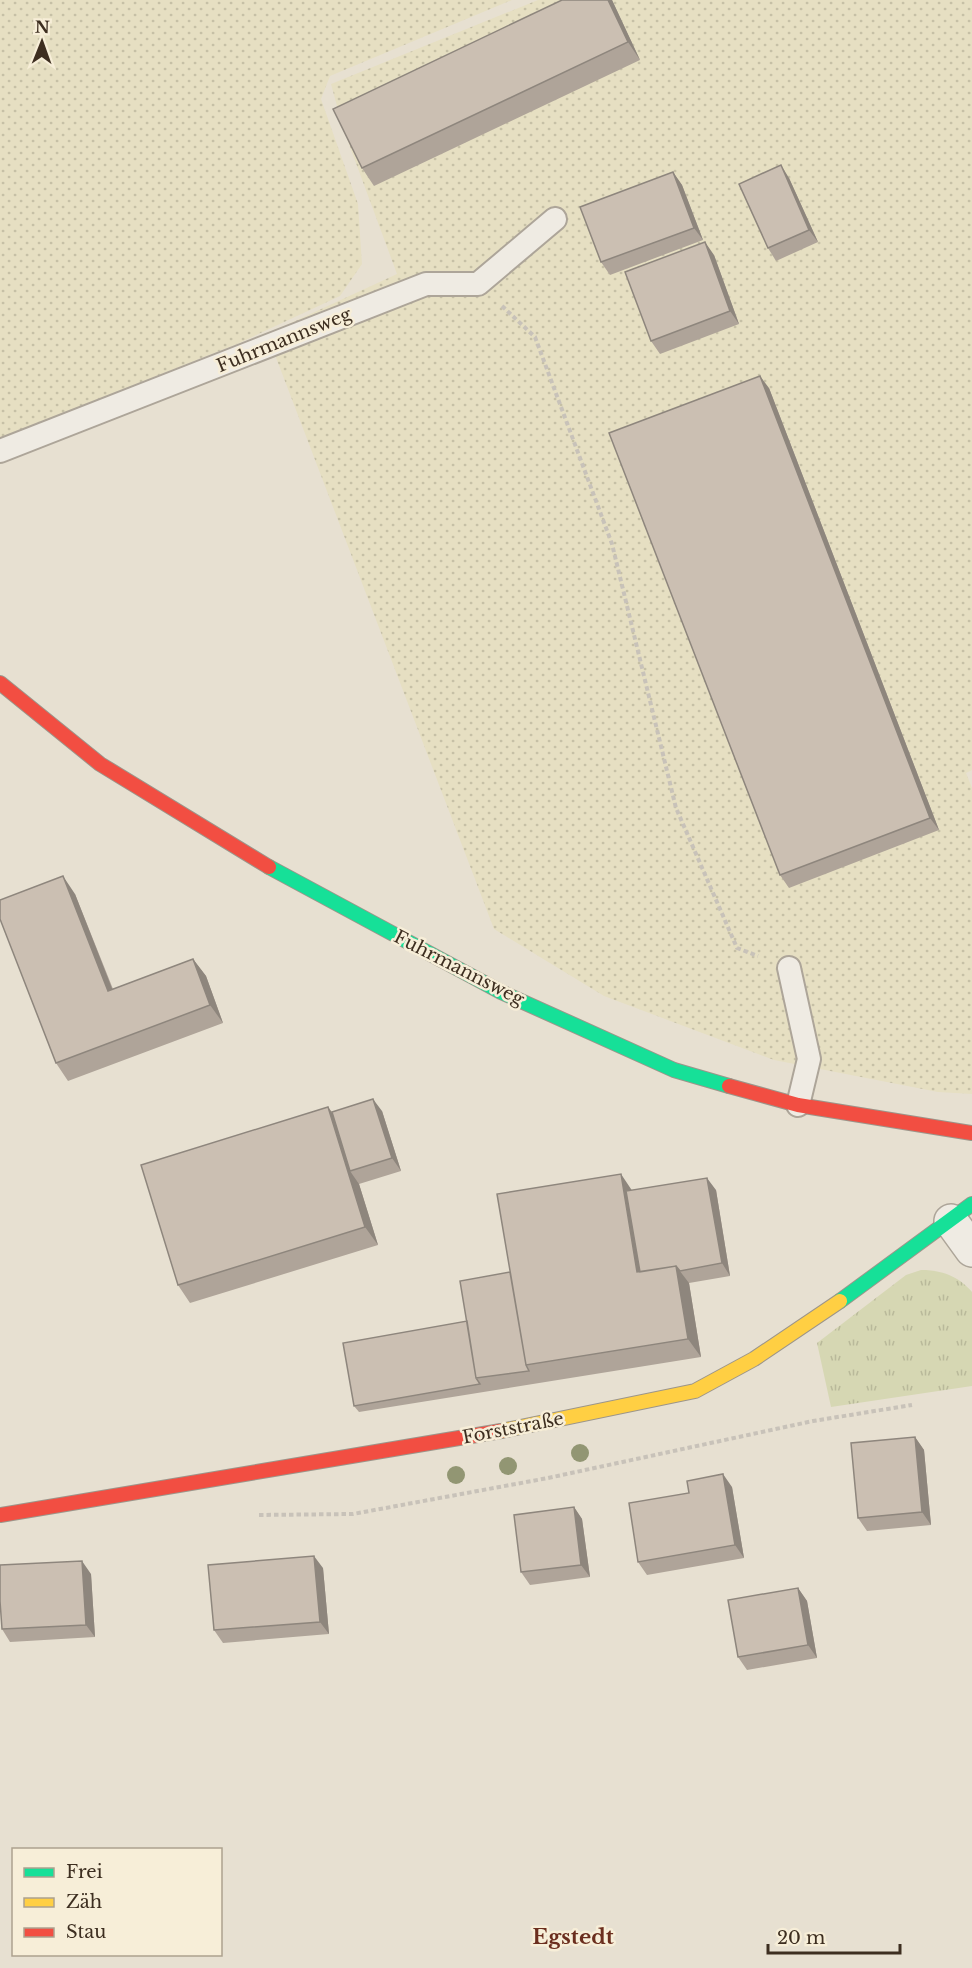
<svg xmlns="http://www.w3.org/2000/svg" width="972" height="1968" font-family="'Libre Baskerville',serif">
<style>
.farmland{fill:url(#farmland-dots)}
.grass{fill:url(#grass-tufts)}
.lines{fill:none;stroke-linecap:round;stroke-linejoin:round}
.lane-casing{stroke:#ada599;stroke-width:26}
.street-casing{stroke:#ada599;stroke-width:36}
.fast-casing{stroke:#9c958a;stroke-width:16}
.slow-casing{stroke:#9c958a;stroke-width:16}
.jam-casing{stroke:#9c958a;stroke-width:16}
.path{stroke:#c8c2b9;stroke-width:4;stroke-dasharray:4.5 3;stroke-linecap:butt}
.lane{stroke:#efebe3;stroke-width:22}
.street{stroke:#efebe3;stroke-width:33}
.fast{stroke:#16e098;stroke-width:14}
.slow{stroke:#ffcf43;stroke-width:14}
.jam{stroke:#f24e42;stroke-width:14}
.tree{fill:#929673}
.wall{fill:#afa499}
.shaded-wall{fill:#8e867d}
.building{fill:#cbbfb2;stroke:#8e867d;stroke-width:1.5}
.labels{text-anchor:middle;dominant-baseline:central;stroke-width:5;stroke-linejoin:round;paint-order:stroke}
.street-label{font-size:18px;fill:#3d2e20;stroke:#f7eed8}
.quarter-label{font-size:21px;font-weight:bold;fill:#6b2e1e;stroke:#f7eed8}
</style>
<defs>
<pattern id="farmland-dots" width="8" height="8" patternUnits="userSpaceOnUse" patternTransform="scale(1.5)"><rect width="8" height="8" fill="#e6dfc2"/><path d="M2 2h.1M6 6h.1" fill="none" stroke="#c6c0a6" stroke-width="1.8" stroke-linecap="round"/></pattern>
<pattern id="grass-tufts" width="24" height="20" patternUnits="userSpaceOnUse" patternTransform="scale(1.5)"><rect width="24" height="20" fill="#d6d7b3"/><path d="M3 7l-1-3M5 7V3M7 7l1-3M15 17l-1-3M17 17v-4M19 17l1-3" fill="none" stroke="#b9b99a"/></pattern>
</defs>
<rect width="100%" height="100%" fill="#e7e0d1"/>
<path class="farmland" d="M0 0H512L330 76 321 99 358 204 362 264 340 296 237 344 0 438Z
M538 0H972V770L966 773 972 788V1094L938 1092 774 1060 604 996 494 929 267 334 397 274 343 128 331 84Z"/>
<path class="grass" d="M921 1270C942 1270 958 1276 972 1292V1386L831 1407 817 1343 906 1275Z"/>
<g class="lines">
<g class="lane-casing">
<path id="lane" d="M0 451 426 284H478L555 219
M789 968 809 1059 798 1105"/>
</g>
<g class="street-casing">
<path id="street" d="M951 1221 972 1250"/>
</g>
<g class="fast-casing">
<path id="fast" d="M269 867 501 992 674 1070 729 1086
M840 1301 972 1204"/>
</g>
<g class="slow-casing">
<path id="slow" d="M501 1431 695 1391 754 1359 840 1301"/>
</g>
<g class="jam-casing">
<path id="jam" d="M0 683 100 764 269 867
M729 1086 798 1105 972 1133
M0 1515 501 1431"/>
</g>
<path class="path" d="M502 306 535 337 612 544 676 808 737 948 758 956
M259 1515 353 1514 548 1478 813 1421 912 1405"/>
<use href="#lane" class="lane"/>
<use href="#street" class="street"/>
<use href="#fast" class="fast"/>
<use href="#slow" class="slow"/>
<use href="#jam" class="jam"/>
</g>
<g class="tree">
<circle cx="580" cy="1453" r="9"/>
<circle cx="508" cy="1466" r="9"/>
<circle cx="456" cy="1475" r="9"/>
</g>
<path class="wall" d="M562 0H612L640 60 374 186 362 168Z
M673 172 682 185 703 240 610 275 601 262Z
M789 178 818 242 776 261 768 248Z
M714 255 739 324 660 354 651 341Z
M769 388 939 830 789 888 780 875Z
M75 894 113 989 193 959 206 976 223 1023 68 1081 56 1063Z
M328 1107 332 1112 382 1111 401 1171 359 1184 378 1245 190 1303 178 1285Z
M632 1190H716L730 1276 689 1283 701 1357 359 1412 354 1406 467 1321 510 1272Z
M915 1437 924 1450 931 1525 867 1531 858 1518Z
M732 1487 744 1558 647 1575 638 1562Z
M574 1507 582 1519 590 1577 530 1585 521 1572Z
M323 1568 329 1634 223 1643 214 1630Z
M91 1574 95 1637 10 1642 2 1629Z
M798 1588 807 1601 817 1658 747 1670 738 1657Z"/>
<path class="shaded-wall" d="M608 0H612L640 60 628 42Z
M781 165 789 178 818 242 809 230Z
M673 172 682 185 703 240 694 228Z
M705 242 714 255 739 324 730 311Z
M760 376 769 388 939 830 930 818Z
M63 876 75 894 120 1009 108 991Z
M193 959 206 976 223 1023 210 1005Z
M373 1099 382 1111 401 1171 392 1158Z
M328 1107 340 1125 350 1171 359 1184 378 1245 365 1227Z
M621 1174 633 1192 647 1276 637 1272Z
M707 1178 716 1190 730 1276 722 1263Z
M676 1266 689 1283 701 1357 688 1339Z
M915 1437 924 1450 931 1525 922 1512Z
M723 1474 732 1487 744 1558 735 1545Z
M574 1507 582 1519 590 1577 581 1565Z
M314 1556 323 1568 329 1634 320 1622Z
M82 1561 91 1574 95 1637 86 1625Z
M798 1588 807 1601 817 1658 808 1645Z"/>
<path class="building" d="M562 0H608L628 42 362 168 333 109Z
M781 165 809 230 768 248 739 184Z
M673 172 694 228 601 262 580 207Z
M705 242 730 311 651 341 625 272Z
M760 376 930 818 780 875 609 433Z
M63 876 108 991 193 959 210 1005 56 1063 0 919V900Z
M373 1099 392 1158 350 1171 332 1112Z
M328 1107 365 1227 178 1285 141 1165Z
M621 1174 637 1272 676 1266 688 1339 526 1365 497 1194Z
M707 1178 722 1263 680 1271 676 1266 640 1272 626 1191Z
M510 1272 526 1365 529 1371 476 1378 460 1281Z
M467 1321 476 1378 480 1384 354 1406 343 1343Z
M915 1437 922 1512 858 1518 851 1443Z
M723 1474 735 1545 638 1562 629 1503 689 1493 687 1481Z
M574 1507 581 1565 521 1572 514 1515Z
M314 1556 320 1622 214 1630 208 1565Z
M82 1561 86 1625 2 1629 0 1601V1565Z
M798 1588 808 1645 738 1657 728 1600Z"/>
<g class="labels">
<g class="street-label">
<text transform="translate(284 340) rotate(-22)">Fuhrmannsweg</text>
<text transform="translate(459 968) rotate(27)">Fuhrmannsweg</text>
<text transform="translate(513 1428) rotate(-11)">Forststraße</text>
</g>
<g class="quarter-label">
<text x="573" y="1937">Egstedt</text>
</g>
</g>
<rect x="12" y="1848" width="210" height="108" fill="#f7eed8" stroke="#ada18e" stroke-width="1.5"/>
<rect x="24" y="1868" width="30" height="9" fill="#16e098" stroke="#ada18e" stroke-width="1.5"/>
<text x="66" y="1878" font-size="18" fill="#3d2e20">Frei</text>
<rect x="24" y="1898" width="30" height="9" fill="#ffcf43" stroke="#ada18e" stroke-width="1.5"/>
<text x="66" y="1908" font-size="18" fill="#3d2e20">Zäh</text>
<rect x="24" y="1928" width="30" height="9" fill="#f24e42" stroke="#ada18e" stroke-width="1.5"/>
<text x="66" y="1938" font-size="18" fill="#3d2e20">Stau</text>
<g transform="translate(42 42) rotate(1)" stroke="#f7eed8" stroke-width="4.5" paint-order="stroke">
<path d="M0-4.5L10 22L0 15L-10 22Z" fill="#3d2e20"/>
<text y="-9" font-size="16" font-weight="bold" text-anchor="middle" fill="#3d2e20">N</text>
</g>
<path d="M768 1944v9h132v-9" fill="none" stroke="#3d2e20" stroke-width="3"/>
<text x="777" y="1944" font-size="18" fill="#3d2e20" stroke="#f7eed8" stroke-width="4.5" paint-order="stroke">20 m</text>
</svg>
